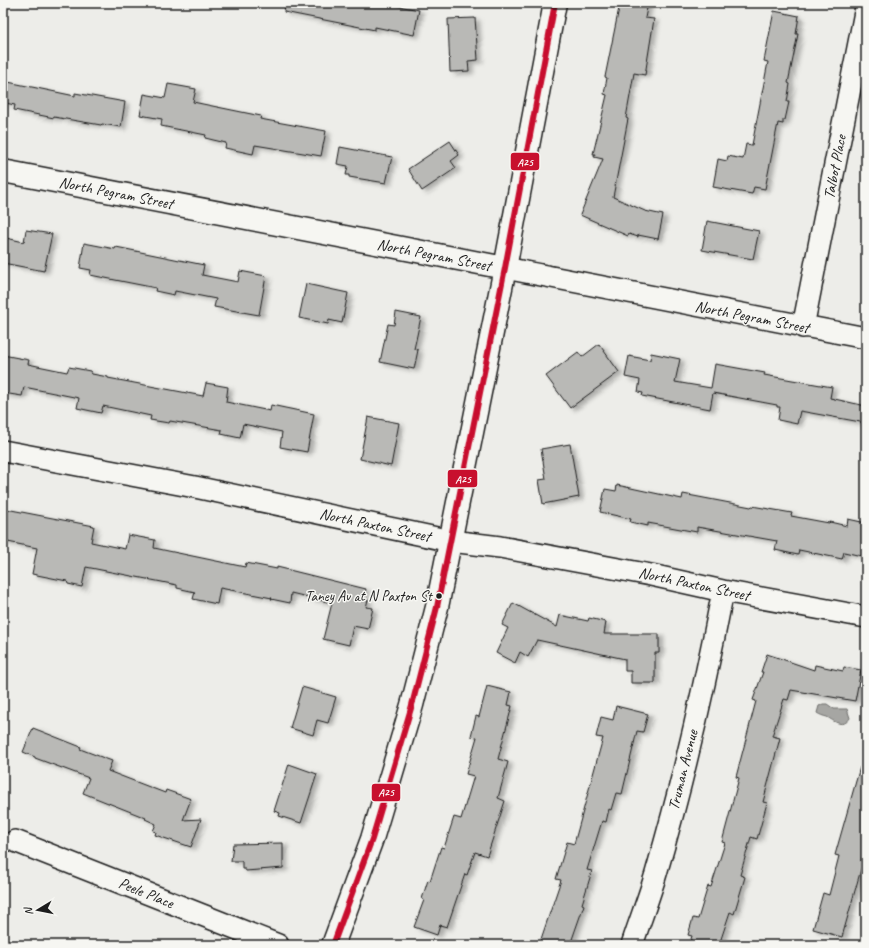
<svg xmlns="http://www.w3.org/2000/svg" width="869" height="948" font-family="Caveat,sans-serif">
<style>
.water{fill:#a6a6a3;stroke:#6f6f6d}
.building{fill:#b9b9b6;stroke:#1c1c1c;filter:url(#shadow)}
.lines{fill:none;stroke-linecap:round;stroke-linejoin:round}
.minor-casing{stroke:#1c1c1c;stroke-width:24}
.tertiary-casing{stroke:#1c1c1c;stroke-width:25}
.minor{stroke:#f6f6f2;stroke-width:21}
.tertiary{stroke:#f6f6f2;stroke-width:22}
.bus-1-casing{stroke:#f6f6f2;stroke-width:9}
.bus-1{stroke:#c8102e;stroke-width:6}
.bus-dot{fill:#1c1c1c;stroke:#f6f6f2;stroke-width:1.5}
.labels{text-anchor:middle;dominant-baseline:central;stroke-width:3;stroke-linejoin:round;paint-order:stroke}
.bus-label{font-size:15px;fill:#1c1c1c;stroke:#f6f6f2;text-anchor:end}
.street-label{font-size:16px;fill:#1c1c1c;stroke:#f6f6f2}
.line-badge{stroke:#f6f6f2;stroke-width:1.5}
.badge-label{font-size:11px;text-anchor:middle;font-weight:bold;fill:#fff}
</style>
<defs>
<filter id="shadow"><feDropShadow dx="4.5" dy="2.5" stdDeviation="2" flood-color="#0004"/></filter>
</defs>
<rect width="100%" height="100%" fill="#edede9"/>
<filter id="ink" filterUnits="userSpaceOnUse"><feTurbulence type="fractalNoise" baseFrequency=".025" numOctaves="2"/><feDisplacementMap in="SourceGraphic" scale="8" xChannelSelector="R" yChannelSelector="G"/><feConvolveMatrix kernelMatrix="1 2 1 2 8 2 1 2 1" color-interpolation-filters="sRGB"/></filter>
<g filter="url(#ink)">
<path class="water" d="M823 704H827L834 709H847L850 718C843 729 834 721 827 717 823 716 820 715 817 713L819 706Z"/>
<path class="building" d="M285 3H383L419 10 414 35 375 27V30L284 12Z
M620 3H648L645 18 654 19 645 75 634 73 626 118 628 119 613 197 645 211 663 215 658 239 638 235V237L629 234 628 236 580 215 603 159 594 157 595 154H593L607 95 604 94 607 78 605 77Z
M774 11 799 16 796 34H798L788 83 790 84 787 102H789L785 120H783V124L778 123 765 189 754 187 752 194 713 187 718 159 727 161 728 156 743 159 746 144 752 145 768 62 764 61Z
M475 18 478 60 468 61 469 71 450 72 448 19Z
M8 82 75 96V93L125 102 121 127 102 124 101 125 54 117V118L14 110 15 105 5 103Z
M168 84 196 89 193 102 261 116 260 119 326 131 321 156 255 145 253 154 225 148 226 143 205 138 206 135 161 126 162 119 140 115 144 94 165 98Z
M450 141 459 155 451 161 456 168 422 191 408 169Z
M340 147 392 157 386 183 349 177V175H346L348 166 337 164Z
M707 221 759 231 753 259 702 250Z
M26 230 52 234 44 271 3 263 6 238 24 242Z
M84 243 115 249 116 247 204 265 202 275 238 282 240 271 266 276 259 315 214 307 216 299 175 291 174 295 155 291 156 288 90 275 91 270 80 268Z
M306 284 348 293 342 323 329 320 328 324 299 318Z
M396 312 421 317 414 349 418 350 414 369 380 362 388 324 394 325Z
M599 344 619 372 570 408 546 376 578 352 582 357Z
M651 353 680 359 675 382 711 388 715 364 765 373 764 375 832 387 830 398 866 406V423L800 411 797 424 778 420 780 407H777V405L713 393 710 409 642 396 643 393 638 392 640 380 625 377 629 356 650 360Z
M3 355 29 360 28 364 67 372 69 367 90 371 92 374 108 377V378L203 396 206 383 228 387 226 402 270 411 271 405 314 414 307 452 280 447 282 432 243 424 240 438 221 434 222 430 170 421 169 423 150 420 151 416 103 406 101 413 77 408 79 398 24 387 22 396 3 393Z
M368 417 399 423 391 466 360 459Z
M570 444 579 497 543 504 539 480 546 479 541 449Z
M617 485 682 499 683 494 751 507 752 506 792 513 791 516 829 523 830 522 847 526 848 519 866 523V557L844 552 842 559 799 550 798 555 775 550 777 541 697 527V532L648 523V526L630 522 631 519 600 512 605 489 616 491Z
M6 509 94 526 91 542 125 549 128 535 155 540 154 548 245 567 246 563 277 569V567L366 589 363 599 368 600 366 607 373 608 368 629 353 626 349 645 323 639 332 603 291 593 290 603 271 599 272 598 220 588 217 604 193 599 195 592 177 588V585L86 567 82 587 68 584 67 581 32 574 37 548 3 541V512L6 513Z
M513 603 557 627 560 615 588 621 589 618 606 622 604 634H659V653H655V683H631V671H625V659L537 640 528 657 520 652 515 663 496 653 508 628 502 625Z
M767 654 814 670 815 665 843 671 844 667 861 670 855 701 791 690 788 700 784 699 772 736 780 738 763 802 767 803 757 839 751 837 740 875 745 877 734 914 730 912 719 945H689L692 936 688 935 693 918 698 919 708 886 711 887 725 843 722 842 739 778 736 777 756 701 753 700 763 672H761Z
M487 686 511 692 508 705 512 706 498 759 508 762 498 798 505 801 487 856 475 852 467 875 465 874 447 927 440 925 437 935 414 927 424 900 422 899 428 880 430 881 441 847 444 848 454 817 461 819 474 776 466 774 477 737 471 736 476 716 479 717Z
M302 687 336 697 328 723 317 720 313 735 290 728Z
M616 706 648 714 643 732 637 731 622 794 616 793 611 810 609 809 606 822 602 821 587 870 592 871 582 904 584 905 570 945H539L561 880 556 879 567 842 574 844 603 738 596 737 601 717 613 720Z
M33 728 81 747 80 749 112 761 108 771 165 793 166 790 191 799 183 820 201 819 191 847 155 835 156 832 153 831 156 824 145 819 146 818 83 793 89 778 35 758V757L23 752Z
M289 764 317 774 301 823 279 816 280 813 274 811Z
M860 767H866V845L861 861 863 862 842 937 813 929 823 893 829 895 839 856 835 855Z
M283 843V868L246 871 245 869H242V861H231L233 844Z"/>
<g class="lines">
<g class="minor-casing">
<path id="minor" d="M505 268 866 338
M803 327 866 7
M3 451 195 487 451 541 500 547 651 575 723 591 866 617
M15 841 278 945
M632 945C640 920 650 895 657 870 684 778 705 685 723 591"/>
</g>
<g class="tertiary-casing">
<path id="tertiary" d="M3 171 505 268
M333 945 372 839 412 705 437 607 505 268 555 3"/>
</g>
<use href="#minor" class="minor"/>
<use href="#tertiary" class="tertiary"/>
<g class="bus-1-casing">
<path id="bus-1" d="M333 945 372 839 412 705 437 607 505 268 555 3"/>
</g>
<use href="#bus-1" class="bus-1"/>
</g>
</g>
<circle class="bus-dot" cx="439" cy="596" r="3.5"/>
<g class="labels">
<g class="bus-label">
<text x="432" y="596">Taney Av at N Paxton St</text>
</g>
<g class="street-label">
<text transform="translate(835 167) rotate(-79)">Talbot Place</text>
<text transform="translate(116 193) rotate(11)">North Pegram Street</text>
<text transform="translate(434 255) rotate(11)">North Pegram Street</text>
<text transform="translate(752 317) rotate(11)">North Pegram Street</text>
<text transform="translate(375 525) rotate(12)">North Paxton Street</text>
<text transform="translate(694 584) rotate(12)">North Paxton Street</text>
<text transform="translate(683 770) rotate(-76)">Truman Avenue</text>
<text transform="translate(146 893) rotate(22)">Peele Place</text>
</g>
</g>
<g class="line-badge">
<rect x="510" y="152" width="30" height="19" rx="4" fill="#c8102e"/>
<rect x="447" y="469" width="31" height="19" rx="4" fill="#c8102e"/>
<rect x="371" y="783" width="30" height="19" rx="4" fill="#c8102e"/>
</g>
<g class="badge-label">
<text x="525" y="166">A25</text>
<text x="463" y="483">A25</text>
<text x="386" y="796">A25</text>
</g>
<rect width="869" height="948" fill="none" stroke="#f6f6f2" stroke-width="16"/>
<rect x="8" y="8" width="853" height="932" fill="none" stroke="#1c1c1c" stroke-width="1.5" filter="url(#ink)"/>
<g transform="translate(38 910) rotate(260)" stroke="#f6f6f2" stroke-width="3" paint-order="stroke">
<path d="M0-3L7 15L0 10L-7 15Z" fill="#1c1c1c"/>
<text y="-6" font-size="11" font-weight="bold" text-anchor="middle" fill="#1c1c1c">N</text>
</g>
</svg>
